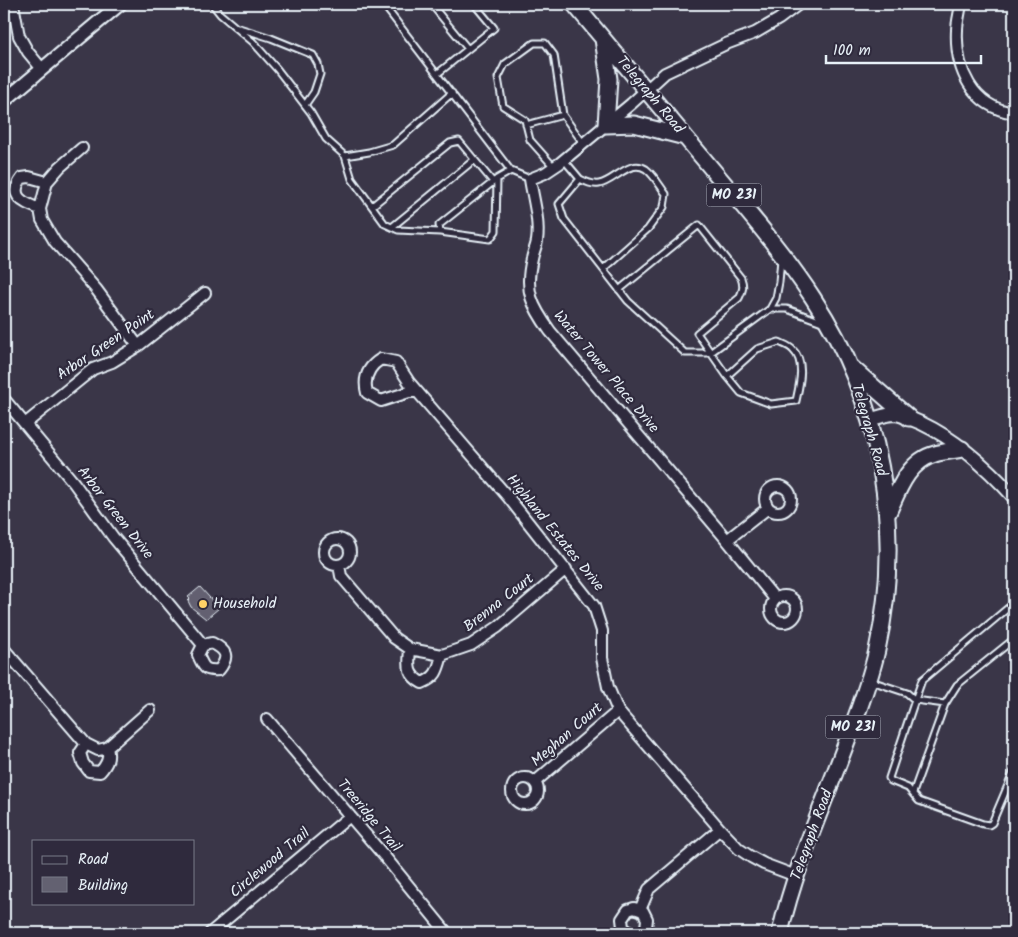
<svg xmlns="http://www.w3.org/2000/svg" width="1018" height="937" font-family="Kalam,sans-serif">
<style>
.building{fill:#636171;stroke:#e8f1f8}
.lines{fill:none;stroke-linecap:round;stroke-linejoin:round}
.service-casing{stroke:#e8f1f8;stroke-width:9}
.minor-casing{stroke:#e8f1f8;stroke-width:14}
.tertiary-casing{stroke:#e8f1f8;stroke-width:16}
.primary-casing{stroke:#e8f1f8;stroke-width:19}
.service{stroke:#2f2a3d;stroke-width:5}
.minor{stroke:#2f2a3d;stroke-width:10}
.tertiary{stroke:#2f2a3d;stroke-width:12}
.primary{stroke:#2f2a3d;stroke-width:15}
.poi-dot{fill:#ffd166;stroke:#2f2a3d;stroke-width:2}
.labels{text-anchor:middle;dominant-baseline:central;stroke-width:4.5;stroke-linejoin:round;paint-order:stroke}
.shield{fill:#2f2a3d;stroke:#b0b5c0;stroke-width:1}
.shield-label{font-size:14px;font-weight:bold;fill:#e8f1f8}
.street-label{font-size:15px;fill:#e8f1f8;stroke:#2f2a3d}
.poi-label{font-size:15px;fill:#e8f1f8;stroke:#2f2a3d;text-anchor:start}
</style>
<rect width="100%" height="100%" fill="#3a3648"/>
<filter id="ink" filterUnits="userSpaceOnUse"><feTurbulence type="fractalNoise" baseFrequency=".02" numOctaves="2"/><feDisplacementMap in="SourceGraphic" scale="10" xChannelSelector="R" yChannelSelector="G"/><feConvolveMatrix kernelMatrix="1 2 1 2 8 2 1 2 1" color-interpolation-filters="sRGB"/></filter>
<g filter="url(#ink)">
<path class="building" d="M200 587 219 608 206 619 191 607 188 601 190 599 188 597Z"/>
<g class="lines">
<g class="service-casing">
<path id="service" d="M212 4 220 14 253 42 277 69 311 113 326 139 345 156 369 152 393 145 452 93
M383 4 511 171 530 179
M431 4 468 49
M239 28 271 38 313 55 318 64 320 74 314 92 305 105
M437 74 494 28 474 4
M526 125 563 115
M345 156 352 179 385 224 398 230 440 232
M564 160 580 179 559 204 564 219 628 301 685 353H710L770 309 776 298 779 282 781 259
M554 167 530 140 525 120 503 106 498 78 505 64 534 43H545L554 55 563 115 583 143
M497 179 496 231 490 239 440 232 439 225 497 179 511 171
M580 179C586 182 592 185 599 184 614 182 630 158 646 169 654 175 660 186 666 194L664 207 648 229 603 269
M372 206 450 143 459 141 493 182
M392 227 474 160
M619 290 699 225 741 278C744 286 743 290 739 298L697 333 727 376 741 393 771 404 796 401C799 387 806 362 793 350 790 346 783 344 779 342L757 349 727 376
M770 309H787L822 322
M871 681 907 693 915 700 889 778 891 781 908 788 919 801 983 824 989 825 992 823 1014 771
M945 704 915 700 922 680 1014 603
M913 793 945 704 957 685 1014 639"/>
</g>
<g class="minor-casing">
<path id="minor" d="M13 4 19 36 28 52 42 69
M961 4C960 12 957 22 957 30 955 69 972 107 1014 113
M82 148 60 167 47 182 40 209 42 220 55 242 96 289 138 346
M40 209C23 203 8 196 22 178L29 177 47 182
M417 392H409L381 401 367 393C363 378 368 367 381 359L396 362 409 382 508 497 594 606 602 631V658L608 687 618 711 720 829 739 849 751 857 764 864 796 876
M4 399 74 483 113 537 203 645
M25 424 93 369 112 362 138 346 205 293
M765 499a13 13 0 1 1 26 0a13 13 0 1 1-26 0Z
M324 552a13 13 0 1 1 26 0a13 13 0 1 1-26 0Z
M727 540 768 508
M339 565 341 576 394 638 410 649 442 655 471 645 498 627 566 569
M771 609a13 13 0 1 1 26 0a13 13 0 1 1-26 0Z
M775 599 727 540 550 331C532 306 524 291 532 259 533 253 536 247 537 241 540 221 533 199 530 179L545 173 560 163 631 104 665 73 726 44 755 33 779 19 799 4
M212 643C226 650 230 656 219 670 204 671 204 668 198 655L203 645Z
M4 649 86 744 98 750 107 748 150 710
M410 649C409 665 406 674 422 683 437 677 438 670 442 655
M267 719 385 857 447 933
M86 744 80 753 83 763 89 771 100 772C107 764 110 758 107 748
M512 791a13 13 0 1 1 26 0a13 13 0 1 1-26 0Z
M535 782 618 711
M640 910 649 889 720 829
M210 933 350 816
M630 933 623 927 622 919 628 910 634 908 643 911 647 919 646 928 639 933"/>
</g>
<g class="tertiary-casing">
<path id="tertiary" d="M4 101 120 4
M869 420C877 418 886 414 895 414 904 415 913 420 921 423 957 440 988 468 1014 497"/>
</g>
<g class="primary-casing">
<path id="primary" d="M574 4C620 59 666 114 712 169 747 211 783 252 813 298 881 401 904 529 877 650 871 677 861 704 851 730 827 797 796 863 780 933
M603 39 609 79 606 125 634 124 685 137
M852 368 909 418
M888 513C898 491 908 461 935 454 944 451 954 451 962 449"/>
</g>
<use href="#service" class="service"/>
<use href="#minor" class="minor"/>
<use href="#tertiary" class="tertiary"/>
<use href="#primary" class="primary"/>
</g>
</g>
<circle class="poi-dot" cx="203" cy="604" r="5"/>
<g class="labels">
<g class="shield">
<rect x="706.5" y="183.5" width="55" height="23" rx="4"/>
<rect x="825.5" y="715.5" width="55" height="23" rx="4"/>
</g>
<g class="shield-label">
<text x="734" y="195">MO 231</text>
<text x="853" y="727">MO 231</text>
</g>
<g class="street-label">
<text transform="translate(650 95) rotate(50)">Telegraph Road</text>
<text transform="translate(106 345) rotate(-34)">Arbor Green Point</text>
<text transform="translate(606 372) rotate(50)">Water Tower Place Drive</text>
<text transform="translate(869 430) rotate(74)">Telegraph Road</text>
<text transform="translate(115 513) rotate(52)">Arbor Green Drive</text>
<text transform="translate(555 533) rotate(51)">Highland Estates Drive</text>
<text transform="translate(499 603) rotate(-38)">Brenna Court</text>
<text transform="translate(567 735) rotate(-41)">Meghan Court</text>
<text transform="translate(369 816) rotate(50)">Treeridge Trail</text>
<text transform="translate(812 835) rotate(-70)">Telegraph Road</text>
<text transform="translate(270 863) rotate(-40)">Circlewood Trail</text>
</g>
<g class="poi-label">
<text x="213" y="604">Household</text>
</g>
</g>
<rect width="1018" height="937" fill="none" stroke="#2f2a3d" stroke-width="20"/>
<rect x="10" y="10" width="998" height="917" fill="none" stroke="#e8f1f8" stroke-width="2" filter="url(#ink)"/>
<rect x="32" y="840" width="162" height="65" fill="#2f2a3d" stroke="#797a88"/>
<rect x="42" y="856" width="25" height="8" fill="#2f2a3d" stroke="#797a88"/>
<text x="78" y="864" font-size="15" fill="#e8f1f8">Road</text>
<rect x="42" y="877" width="25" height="15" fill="#636171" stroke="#797a88"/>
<text x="78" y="890" font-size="15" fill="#e8f1f8">Building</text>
<path d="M826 55v8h155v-8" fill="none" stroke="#e8f1f8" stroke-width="2.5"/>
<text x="833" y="55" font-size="15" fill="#e8f1f8" stroke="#2f2a3d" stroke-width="4" paint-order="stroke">100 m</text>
</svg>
